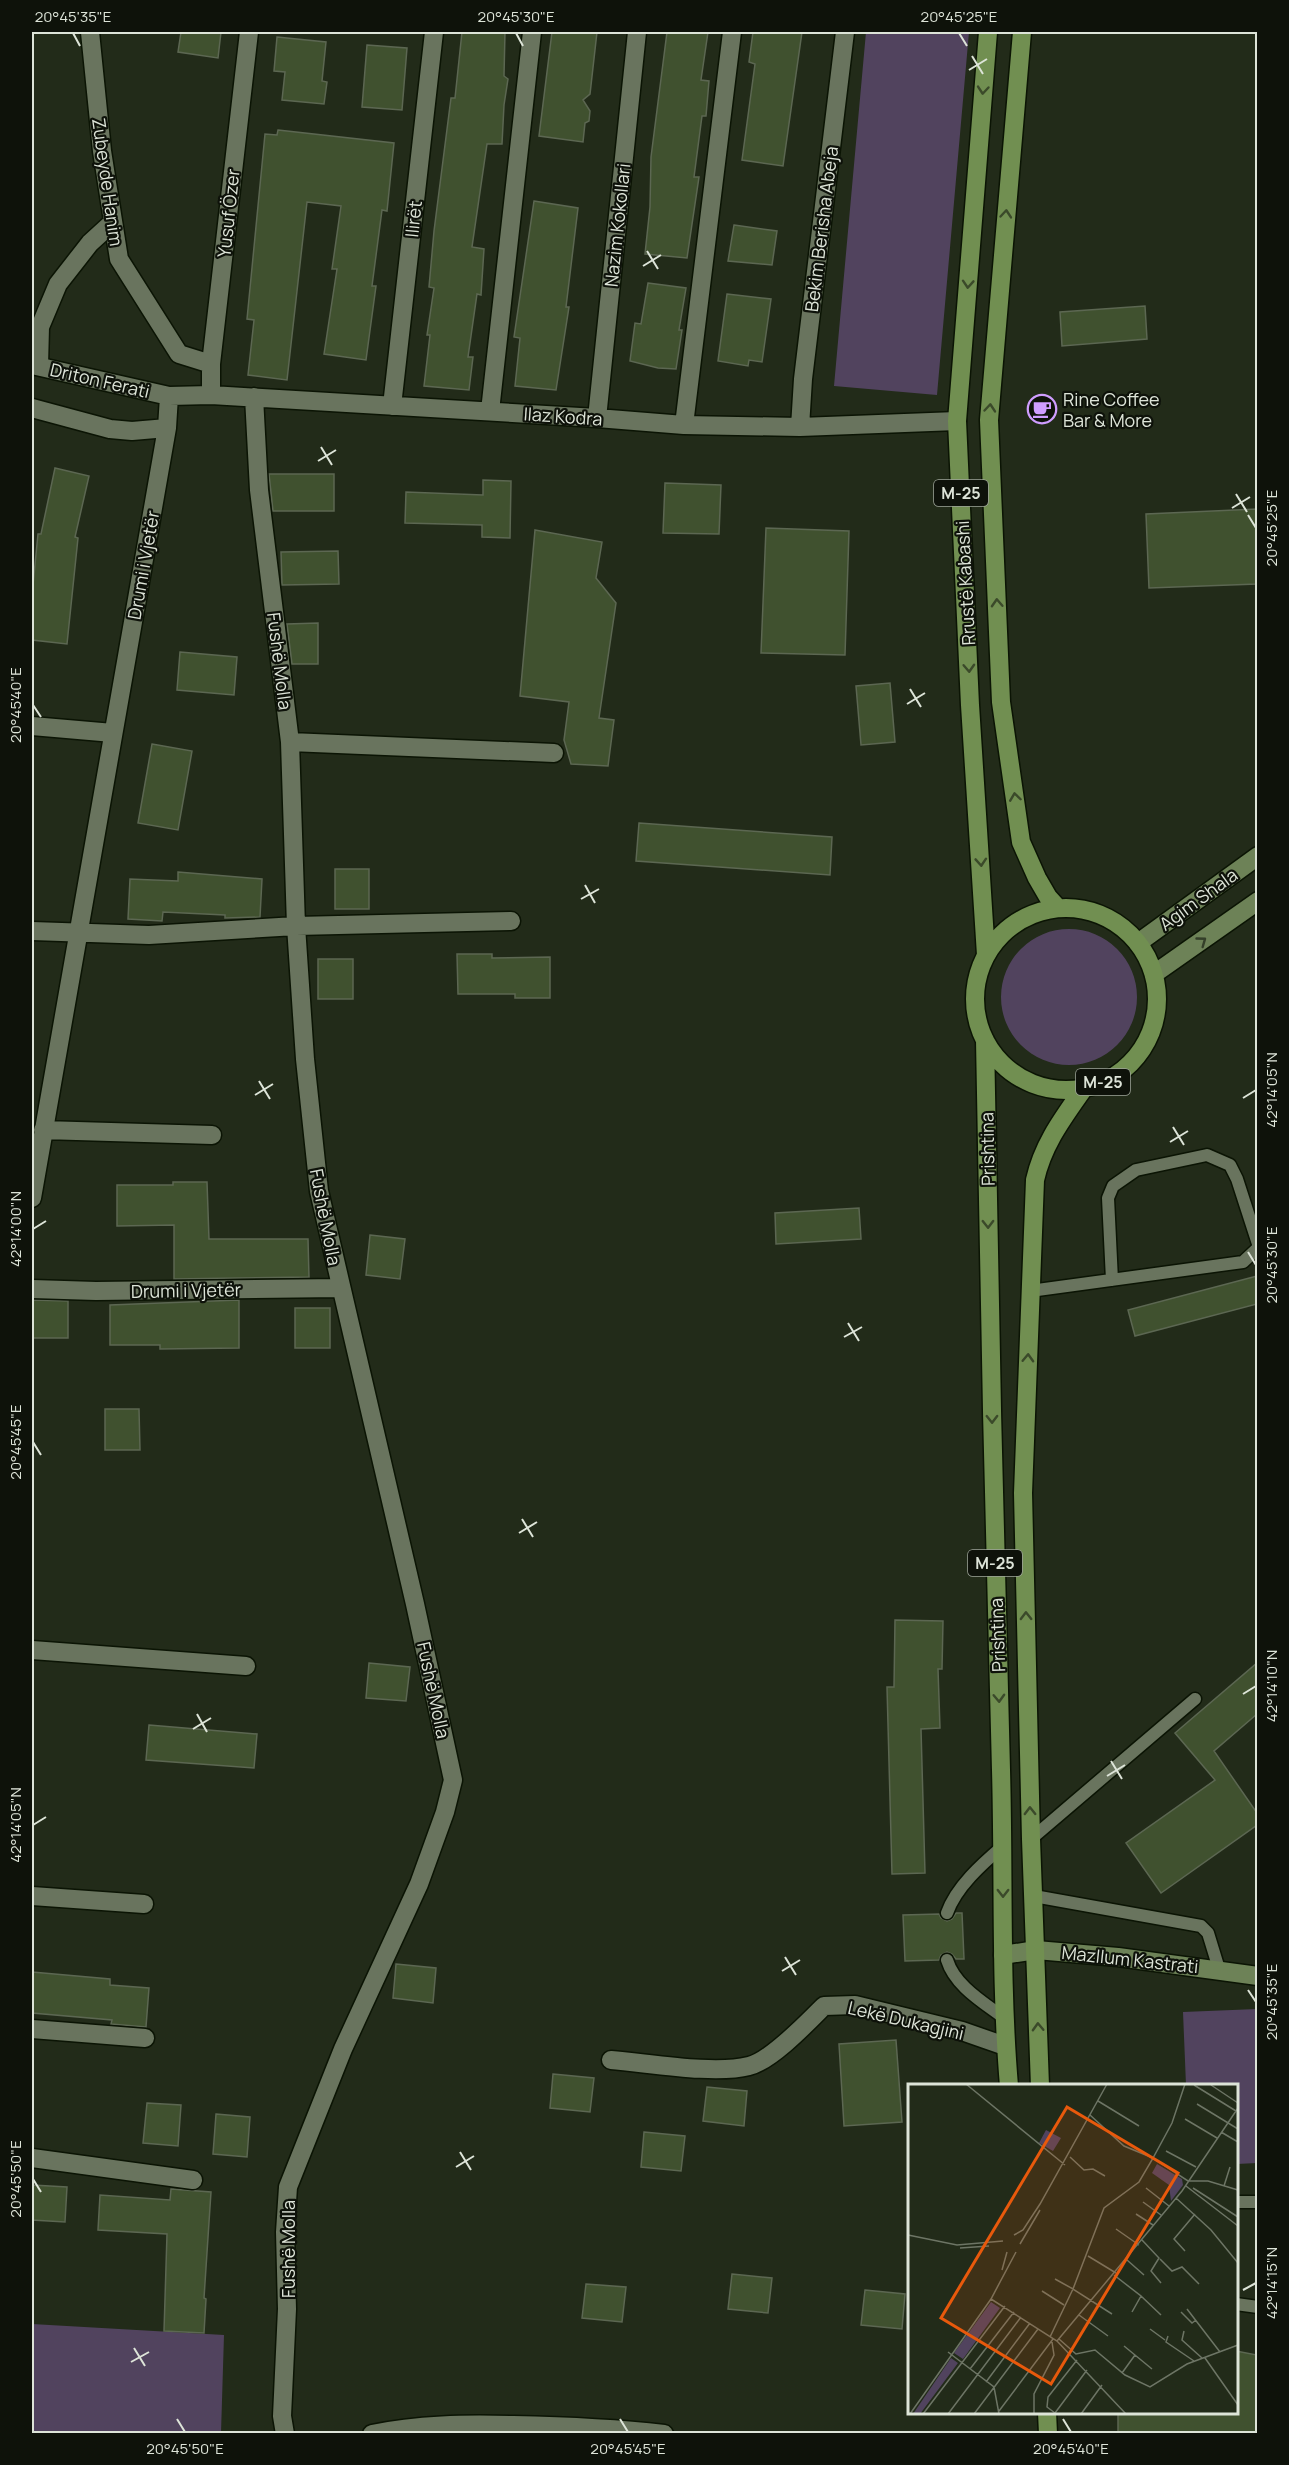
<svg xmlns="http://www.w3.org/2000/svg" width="1289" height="2465" font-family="Manrope,sans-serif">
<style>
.green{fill:#51435e}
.building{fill:#40512f;stroke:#5c6752;stroke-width:1.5}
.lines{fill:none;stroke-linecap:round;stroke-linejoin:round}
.lane-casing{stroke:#0b1404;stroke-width:15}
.street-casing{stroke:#0b1404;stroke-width:21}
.secondary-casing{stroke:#0b1404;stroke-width:21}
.primary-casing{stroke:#0b1404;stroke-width:21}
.lane{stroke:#69745e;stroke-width:12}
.street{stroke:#69745e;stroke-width:18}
.secondary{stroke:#6d8257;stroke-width:18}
.primary{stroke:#718f51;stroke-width:18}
.oneway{stroke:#3b4a2a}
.oneway2{stroke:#343f29}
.ticks{fill:none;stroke:#dde4d8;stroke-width:2}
.labels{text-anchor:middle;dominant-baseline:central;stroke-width:4.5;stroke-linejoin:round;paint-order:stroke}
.shield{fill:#0e120a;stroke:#9fa59a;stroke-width:1.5}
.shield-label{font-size:16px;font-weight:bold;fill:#dde4d8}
.street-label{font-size:18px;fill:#dde4d8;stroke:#0e120a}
.poi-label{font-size:18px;fill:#dde4d8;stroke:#0e120a;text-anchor:start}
.inset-road{fill:none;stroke:#6d7565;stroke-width:1.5}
.view{fill:#e8590c;fill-opacity:0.15;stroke:#e8590c;stroke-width:3}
.inset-edge{fill:none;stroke:#dde4d8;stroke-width:3}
.neatline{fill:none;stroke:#dde4d8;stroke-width:2}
.ticks-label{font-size:15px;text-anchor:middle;fill:#dde4d8}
</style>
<rect width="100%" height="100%" fill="#222b19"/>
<path class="green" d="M866 32H969L937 395 834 386Z
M1001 997a68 68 0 1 1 136 0a68 68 0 1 1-136 0Z
M1257 2009V2163L1237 2164 1236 2086 1186 2085 1183 2012Z
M32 2324 224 2335 221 2433H32Z"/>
<path class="building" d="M181 32H221L218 58 178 52Z
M462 32H505L504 76 508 79 504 105 502 144H487L472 247 484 249 481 295 477 294 468 357H473L469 390 424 386 430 335H427L434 288 429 287 434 231 451 98H455Z
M552 32H597L590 94 583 100 590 111 589 121 585 123 583 142 539 136Z
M667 32H708L701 80 709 81 706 116H702L694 177H699L687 258 645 254 650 207 651 157Z
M753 32H802L783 166 742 160 755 64 749 62Z
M277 37 326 42 322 81 327 82 324 104 282 100 285 72 274 71Z
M367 45 407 48 402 110 362 107Z
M278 130 394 143 387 211 382 210 372 286H376L366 360 324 354 337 269H332L341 206 307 202 287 380 248 375 254 320 247 319 265 134 277 135Z
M534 201 578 208 566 307H569L556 390 515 386 520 338 514 337Z
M734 225 777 231 772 265 728 261Z
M648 283 686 288 679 330H682L676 369 658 368 630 361 635 323 641 324Z
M727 294 771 299 762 362 749 360 748 366 718 361Z
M1145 306 1147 339 1062 346 1060 312Z
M55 468 89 476 75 537 78 538 67 644 32 640V595L38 534H41Z
M269 474H334V511H273Z
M483 480 511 481 510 538 482 537V525L405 523 406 492 483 495Z
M665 483 721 485 719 534 663 533Z
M1257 509V584L1149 588 1146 514Z
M766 528 849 531 845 655 761 653Z
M535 530 602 542 596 578 616 603 599 718 614 720 608 766 571 764 564 740 569 702 520 696Z
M338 551 339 584 282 585 281 552Z
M318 623V664H292L287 624Z
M180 652 237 657 234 695 177 690Z
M890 683 895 742 861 745 856 686Z
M152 744 192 751 178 830 138 823Z
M639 823 832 837 830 875 636 861Z
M335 869H369V909H335Z
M178 872 262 879 260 917 225 918V915L163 912 162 921 128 919 130 879 178 881Z
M457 954H492V958L550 957V998H515V994H458Z
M318 959H353V999H318Z
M173 1182H207L209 1239H308L309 1277 174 1279V1225L117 1226V1185H173Z
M859 1208 861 1239 776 1244 775 1213Z
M370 1235 405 1239 400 1279 366 1275Z
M1257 1276V1304L1135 1336 1128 1310Z
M33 1300 68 1301V1338H33Z
M239 1300V1348L160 1349V1345H110V1305Z
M295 1308H330V1348H295Z
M105 1409H139L140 1450H105Z
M895 1620 943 1621 942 1669H938L940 1728 921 1729 925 1873 892 1874 887 1687H894Z
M369 1663 410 1667 406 1701 366 1698Z
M1257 1663V1714L1214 1751 1257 1813V1825L1161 1893 1126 1843 1215 1780 1175 1733Z
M149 1725 257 1734 254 1768 146 1760Z
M956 1913H962L964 1959H956L952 1954 947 1952 941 1955 939 1960 905 1961 903 1915 939 1914 941 1918 947 1921 952 1919Z
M396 1964 436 1968 433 2003 393 1998Z
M32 1972 110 1979V1985L149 1988 146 2027 111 2024 112 2020 32 2013Z
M896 2040 902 2122 844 2126 839 2044Z
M553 2074 594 2078 590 2112 550 2108Z
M707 2087 747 2091 744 2126 703 2121Z
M147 2103 181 2105 178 2146 143 2143Z
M216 2114 250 2117 247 2157 213 2154Z
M644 2132 685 2136 681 2171 641 2167Z
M32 2185 67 2187 65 2222 32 2220Z
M171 2189 211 2192 204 2298 206 2299 204 2333 164 2331 167 2234 98 2230 100 2195 170 2200Z
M732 2274 772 2278 768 2313 728 2309Z
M586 2284 626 2287 622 2322 582 2318Z
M865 2290 905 2294 902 2329 861 2325Z
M1236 2351 1257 2355V2433H1118V2412H1236Z"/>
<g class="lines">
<g class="lane-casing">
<path id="lane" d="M1112 1280 1108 1198 1113 1186 1136 1170 1207 1155 1230 1165 1237 1179 1258 1244
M1030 1291 1243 1262 1258 1248
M1031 1839 1195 1699
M1034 1896 1201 1926 1208 1933 1219 1969
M947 1913C956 1887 982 1864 1003 1846
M947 1960C955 1986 983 2002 1004 2018
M1236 2202H1258
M1236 2304 1258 2307"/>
</g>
<g class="street-casing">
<path id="street" d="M90 32 102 151 119 259 179 354 211 364
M32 365 169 396 211 395 597 418 684 425 800 427 957 421
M39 366 40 327 58 284 90 243 113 222
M211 395V364L249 32
M392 406 434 32
M32 408 110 429 132 431 167 428
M490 411 532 32
M597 418 637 32
M684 425 732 32
M800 427 803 379 845 32
M32 726 113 733
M290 742 554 753
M32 931 149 935 296 926 290 742 259 490 254 397
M43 1130 212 1135
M32 1198 167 428 169 396
M32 1289 96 1291 340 1288
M32 1650 246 1666
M32 1896 144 1904
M32 2029 145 2038
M611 2060C649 2063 714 2075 749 2066 771 2061 808 2022 824 2006L855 2005 962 2031 1005 2046
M32 2158 193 2180
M285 2434 282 2416 287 2309 285 2232 288 2187 343 2049 419 1884 445 1812 453 1780 415 1604 319 1191 305 1059 296 926 511 921
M372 2434C418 2424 466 2424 513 2425 564 2426 613 2428 664 2434"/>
</g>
<g class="secondary-casing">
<path id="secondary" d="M1138 943 1258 856
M1154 974 1258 901
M1003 1955 1036 1950 1118 1957 1258 1976"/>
</g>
<g class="primary-casing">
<path id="primary" d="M1022 32 989 420 1001 702 1021 842 1037 878 1048 897 1058 908
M975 999a91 91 0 1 1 182 0a91 91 0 1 1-182 0Z
M986 955 970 705 957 421 988 32
M985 1040C989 1283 994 1527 1001 1770 1004 1875 1000 1981 1009 2086
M1040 2086 1031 1839 1023 1493 1035 1180C1043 1144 1063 1118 1084 1088
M1047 2412 1048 2434"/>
</g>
<use href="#lane" class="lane"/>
<use href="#street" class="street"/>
<use href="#secondary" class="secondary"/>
<use href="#primary" class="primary"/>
</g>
<defs><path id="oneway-chevron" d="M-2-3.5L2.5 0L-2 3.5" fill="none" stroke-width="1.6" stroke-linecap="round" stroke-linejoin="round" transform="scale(1.5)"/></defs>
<g class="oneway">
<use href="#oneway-chevron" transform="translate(983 90) rotate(95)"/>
<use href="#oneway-chevron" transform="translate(1006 214) rotate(-85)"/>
<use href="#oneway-chevron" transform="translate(968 284) rotate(94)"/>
<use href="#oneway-chevron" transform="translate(990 408) rotate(-85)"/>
<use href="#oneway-chevron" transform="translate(997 603) rotate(-93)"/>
<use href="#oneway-chevron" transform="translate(969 668) rotate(87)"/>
<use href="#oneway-chevron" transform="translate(1015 797) rotate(-98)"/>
<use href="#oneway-chevron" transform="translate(981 862) rotate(86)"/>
<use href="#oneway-chevron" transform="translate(988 1224) rotate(89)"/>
<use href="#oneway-chevron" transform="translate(1028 1358) rotate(-88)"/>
<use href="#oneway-chevron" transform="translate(992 1419) rotate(89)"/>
<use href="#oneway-chevron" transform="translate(1026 1616) rotate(-91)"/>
<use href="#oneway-chevron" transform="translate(999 1698) rotate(88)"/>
<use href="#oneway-chevron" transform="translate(1030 1811) rotate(-91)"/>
<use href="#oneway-chevron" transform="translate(1003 1893) rotate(90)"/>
<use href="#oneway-chevron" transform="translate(1038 2027) rotate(-92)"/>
</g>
<use class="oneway2" href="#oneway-chevron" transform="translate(1202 941) rotate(-36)"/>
<path class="ticks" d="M73 33 80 46M516 33 523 46M959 33 967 46M972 56 983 74M969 70 987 59M647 251 658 269M643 266 661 255M321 447 332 465M318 461 336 450M1236 494 1247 512M1232 508 1250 497M1248 515 1256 528M910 689 921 707M907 704 925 693M33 705 41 717M585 885 595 903M581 899 599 889M259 1081 270 1099M255 1095 273 1084M1243 1098 1256 1090M1173 1127 1184 1145M1170 1142 1188 1131M33 1229 46 1221M1248 1252 1256 1265M848 1323 859 1341M844 1337 862 1327M33 1442 41 1455M522 1519 533 1537M519 1533 537 1522M1243 1694 1256 1686M197 1714 207 1732M193 1729 211 1718M1111 1761 1122 1779M1107 1776 1125 1765M33 1825 46 1817M785 1957 796 1975M782 1971 800 1960M1248 1990 1256 2002M460 2152 471 2170M456 2167 474 2156M33 2179 41 2192M1243 2290 1256 2283M134 2348 145 2366M131 2362 149 2352M177 2419 185 2432M620 2419 628 2432M1063 2419 1071 2432"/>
<defs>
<g id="cafe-ring" transform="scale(1.5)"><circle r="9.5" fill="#0e120a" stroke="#cf9dff" stroke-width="1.5"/><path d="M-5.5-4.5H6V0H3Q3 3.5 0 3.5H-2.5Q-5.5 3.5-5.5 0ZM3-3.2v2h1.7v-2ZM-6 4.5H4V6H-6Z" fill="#cf9dff"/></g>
</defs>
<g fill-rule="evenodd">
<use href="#cafe-ring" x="1042" y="409"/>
</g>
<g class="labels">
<g class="shield">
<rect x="934" y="480" width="54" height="26" rx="4.5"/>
<rect x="1076" y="1069" width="54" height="26" rx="4.5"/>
<rect x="968" y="1550" width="54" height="26" rx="4.5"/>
</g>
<g class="shield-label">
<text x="961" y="493">M-25</text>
<text x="1103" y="1082">M-25</text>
<text x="995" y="1563">M-25</text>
</g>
<g class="street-label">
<text transform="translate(108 182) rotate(82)">Zubeyde Hanim</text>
<text transform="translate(228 213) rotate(-84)">Yusuf Özer</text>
<text transform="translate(413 219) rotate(-84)">Ilirët</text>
<text transform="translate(617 225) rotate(-84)">Nazim Kokollari</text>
<text transform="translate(821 229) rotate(-83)">Bekim Berisha Abeja</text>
<text transform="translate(100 380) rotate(13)">Driton Ferati</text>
<text transform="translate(563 416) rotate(4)">Ilaz Kodra</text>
<text transform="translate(143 565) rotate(-80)">Drumi i Vjetër</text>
<text transform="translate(965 583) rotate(-93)">Rrustë Kabashi</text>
<text transform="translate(280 661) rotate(83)">Fushë Molla</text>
<text transform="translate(1198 899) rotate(-36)">Agim Shala</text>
<text transform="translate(987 1149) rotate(-91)">Prishtina</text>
<text transform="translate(326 1217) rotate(79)">Fushë Molla</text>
<text transform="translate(186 1290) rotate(-1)">Drumi i Vjetër</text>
<text transform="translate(997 1635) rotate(-92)">Prishtina</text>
<text transform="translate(434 1690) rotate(78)">Fushë Molla</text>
<text transform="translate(1130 1959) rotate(6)">Mazllum Kastrati</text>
<text transform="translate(906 2020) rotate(13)">Lekë Dukagjini</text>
<text transform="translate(288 2249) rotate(-90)">Fushë Molla</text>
</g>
<g class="poi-label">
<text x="1063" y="399">Rine Coffee<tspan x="1063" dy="21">Bar &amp; More</tspan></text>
</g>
</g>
<g transform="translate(908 2084)">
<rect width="330" height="330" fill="#222b19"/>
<path d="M138 46 153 54 145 67 131 59ZM249 80 274 95 275 101 263 117 261 101 244 89ZM83 218 92 224 55 275 46 269ZM43 274 50 279 12 330H5Z" fill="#51435e"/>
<path class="inset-road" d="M58 0 157 81M286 1 328 27M303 1 330 19M190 17 231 42M289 20 330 45M182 31 216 62 245 74 264 39 277 0M277 35 309 54M313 48 330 58M258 67 288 83M162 73 176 86 185 85 197 92M278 102 330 142M316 102 322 83M238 104 261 122M285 104 330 133M268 114 303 146 330 179M235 118 253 131M228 130 245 141M208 145 231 161M0 151 49 161 95 157M106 151 115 146 132 120 199 0M234 156 251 174 243 187 253 199M112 160 132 126M52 164 81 162M277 167 266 155 287 130M180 172 208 189M252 175 264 187 274 183 291 200M219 176 236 191M94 186 99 168M206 191 233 212 224 228M147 195 165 205 196 124 231 98 245 74 280 97H300L330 106M134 207 156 221M233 212 253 231M83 215 149 257 218 330M279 225 312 268M273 228 284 239 288 236M171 231 200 252M242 245 257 256M276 247 274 256 294 274M260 252 258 258 286 277M142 253 165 205 204 230M151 255 168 270 187 266 217 291 242 303 279 280 330 261M149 257 274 107 330 24M216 262 244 285M40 268 86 303 91 330M297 274 330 321M62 285 106 228M214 289 227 271M78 298 122 239M91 327 145 255M147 329 139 323 140 313 169 276M147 329 179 286M2 330 83 215 108 168M15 330 97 222M40 330 113 233M66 330 130 245M126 330V310L146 271 144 258M173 330 194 301"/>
<path class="view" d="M159 23 270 89 143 300 33 234Z"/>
<rect width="330" height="330" class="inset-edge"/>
</g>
<rect width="1289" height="2465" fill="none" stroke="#0e120a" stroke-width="66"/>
<rect x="33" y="33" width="1223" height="2399" class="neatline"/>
<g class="ticks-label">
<text x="73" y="22">20°45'35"E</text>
<text x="516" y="22">20°45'30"E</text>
<text x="959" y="22">20°45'25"E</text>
<text transform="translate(1272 528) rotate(-90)" y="5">20°45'25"E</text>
<text transform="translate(16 705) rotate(-90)" y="5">20°45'40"E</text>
<text transform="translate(1272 1090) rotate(-90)" y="5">42°14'05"N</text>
<text transform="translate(16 1229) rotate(-90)" y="5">42°14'00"N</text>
<text transform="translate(1272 1265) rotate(-90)" y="5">20°45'30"E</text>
<text transform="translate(16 1442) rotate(-90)" y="5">20°45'45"E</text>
<text transform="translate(1272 1686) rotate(-90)" y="5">42°14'10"N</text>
<text transform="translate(16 1825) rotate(-90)" y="5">42°14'05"N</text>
<text transform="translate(1272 2002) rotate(-90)" y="5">20°45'35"E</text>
<text transform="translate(16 2179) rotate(-90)" y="5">20°45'50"E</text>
<text transform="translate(1272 2283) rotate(-90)" y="5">42°14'15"N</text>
<text x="185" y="2454">20°45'50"E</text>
<text x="628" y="2454">20°45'45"E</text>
<text x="1071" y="2454">20°45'40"E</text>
</g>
</svg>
